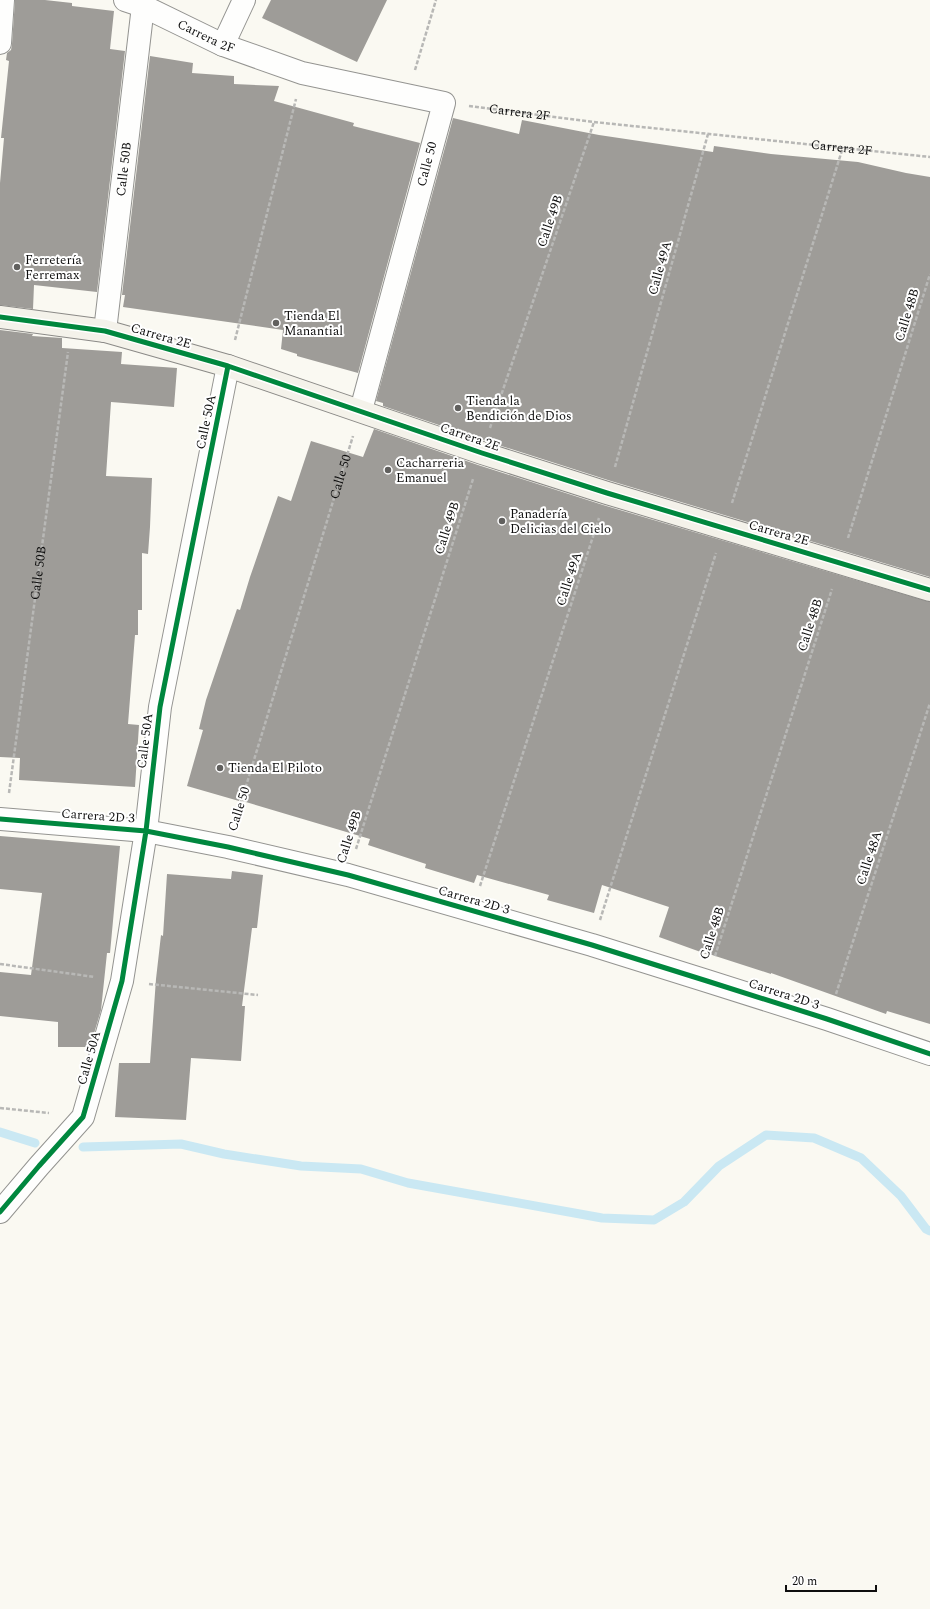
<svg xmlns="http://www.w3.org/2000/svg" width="930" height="1609" font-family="Spectral,serif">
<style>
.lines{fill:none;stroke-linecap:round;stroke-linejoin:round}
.stream{stroke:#cae8f3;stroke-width:9}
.building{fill:#9e9c98}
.street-casing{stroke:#949491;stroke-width:24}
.secondary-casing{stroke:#8b8a87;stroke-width:24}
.path{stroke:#b8b8b6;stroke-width:2.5;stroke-dasharray:4 2;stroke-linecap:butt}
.street{stroke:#fefefd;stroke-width:22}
.secondary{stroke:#f4f2ea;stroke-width:22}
.cycleway-casing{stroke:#fff;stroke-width:8}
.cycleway{stroke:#00873e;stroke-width:5}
.poi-dot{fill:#61605e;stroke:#fff;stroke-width:1.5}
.labels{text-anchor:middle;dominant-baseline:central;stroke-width:4;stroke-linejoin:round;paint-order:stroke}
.street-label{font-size:13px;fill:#0e0e0e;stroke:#fff}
.poi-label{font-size:13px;fill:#0e0e0e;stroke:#fff;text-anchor:start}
</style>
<rect width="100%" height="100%" fill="#faf9f2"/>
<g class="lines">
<path class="stream" d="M0 1132 35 1143
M83 1147 181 1144 224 1154 301 1166 361 1169 408 1183 602 1218 654 1220 684 1202 719 1166 766 1135 814 1138 861 1158 901 1196 926 1229 930 1231"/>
</g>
<path class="building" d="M15 0H45L72 3V6L114 11 110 49 125 51 97 292 34 285 33 309 0 305V183L4 138H1L9 61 6 60 7 53 11 50 12 44Z
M271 0H387L357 62 262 18Z
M150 56 193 63 192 73 234 76V84L279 86 274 101 354 123 353 126 420 143 358 373 297 356V354L281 349 283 330 123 307 125 295H122Z
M453 118 519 134 522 120 599 135 713 152 714 146 771 154 858 162 906 173 930 177V577L611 481 486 441 383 406V403L376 401Z
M0 330 33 334 32 336 62 338V348L122 352 121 364 177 368 174 407 111 402 106 476 152 478 150 527 148 554 142 553V610H138V635H135L128 724 139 725 135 787 19 780 20 758 0 757Z
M374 429 478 465 603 505 930 602V1024L887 1011 886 1014 771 973V974L709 954V955L659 937 669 907 602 885 594 913 547 900 549 895 477 875 474 883 425 868 426 864 368 845 370 839 239 800V801L187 786 203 730 199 729 206 700 237 609 240 610 250 577 278 496 291 501 311 441 363 457Z
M0 836 120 846 110 953H107L101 1010 90 1047H58V1022L0 1016V972L31 975 42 893 0 889Z
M232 871 263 875 257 928H252L242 1006H245L241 1061 191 1058 186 1120 115 1117 119 1063H150L156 979 161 935 163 936 167 874 231 879Z"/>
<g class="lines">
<g class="street-casing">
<g id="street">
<path id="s4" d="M125 0 143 6 223 45 302 73 444 103 361 410"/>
<path d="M0 43 3 0"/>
<path d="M223 45 244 0"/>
<path id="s5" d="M105 331 143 6"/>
<path d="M0 819 146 831 228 847 348 875 592 945 707 981 827 1019 930 1054"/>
<path d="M0 1212 39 1166 83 1117 122 981 146 831 160 707 228 366"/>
</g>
</g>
<g class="secondary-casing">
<path id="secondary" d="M0 317 105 331 228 366 482 453 607 493 930 590"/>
</g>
<g class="path">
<path d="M415 70 436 0"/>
<path id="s1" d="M469 106 594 122 930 157"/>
<path d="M235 340 296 99"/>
<path d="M490 428 594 122"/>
<path d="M615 467 708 134"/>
<path d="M732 503 843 147"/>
<path d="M848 538 930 274"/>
<path id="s2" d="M9 793 68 352"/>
<path id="s3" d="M235 822 353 436"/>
<path d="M356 849 473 479"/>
<path d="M480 886 599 518"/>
<path d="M600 920 716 553"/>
<path d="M715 956 832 589"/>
<path d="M0 964 95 977"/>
<path d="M149 984 258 995"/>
<path d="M836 994 930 703"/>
<path d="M0 1108 49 1113"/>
</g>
<use href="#street" class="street"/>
<use href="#secondary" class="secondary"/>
<g class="cycleway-casing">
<path id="cycleway" d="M0 317 105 331 228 366 482 453 607 493 930 590
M0 819 146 831 228 847 348 875 592 945 707 981 827 1019 930 1054
M0 1212 39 1166 83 1117 122 981 146 831 160 707 228 366"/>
</g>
<use href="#cycleway" class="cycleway"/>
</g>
<g class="poi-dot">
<circle cx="17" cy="267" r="4"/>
<circle cx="276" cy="323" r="4"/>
<circle cx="458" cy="408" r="4"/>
<circle cx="388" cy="470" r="4"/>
<circle cx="502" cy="521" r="4"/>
<circle cx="220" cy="768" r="4"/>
</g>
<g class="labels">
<g class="street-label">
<text stroke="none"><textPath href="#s4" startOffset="89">Carrera 2F</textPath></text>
<text stroke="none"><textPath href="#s1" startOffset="51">Carrera 2F</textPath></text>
<text stroke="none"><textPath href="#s1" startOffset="375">Carrera 2F</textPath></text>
<text transform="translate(427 164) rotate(-75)">Calle 50</text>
<text stroke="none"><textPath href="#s5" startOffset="163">Calle 50B</textPath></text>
<text transform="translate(550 221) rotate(-71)">Calle 49B</text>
<text transform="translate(660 268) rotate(-74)">Calle 49A</text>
<text transform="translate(907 315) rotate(-73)">Calle 48B</text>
<text transform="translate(161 336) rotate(16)">Carrera 2E</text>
<text transform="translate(206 422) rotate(-78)">Calle 50A</text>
<text transform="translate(470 437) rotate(19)">Carrera 2E</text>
<text stroke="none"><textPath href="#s3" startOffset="361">Calle 50</textPath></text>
<text transform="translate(447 528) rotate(-72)">Calle 49B</text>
<text transform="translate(779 533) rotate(16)">Carrera 2E</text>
<text stroke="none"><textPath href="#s2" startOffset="222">Calle 50B</textPath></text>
<text transform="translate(569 579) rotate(-72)">Calle 49A</text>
<text transform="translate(810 625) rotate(-72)">Calle 48B</text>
<text transform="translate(145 741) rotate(-83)">Calle 50A</text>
<text transform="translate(239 809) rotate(-73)">Calle 50</text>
<text transform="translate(98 816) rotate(4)">Carrera 2D 3</text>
<text transform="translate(349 837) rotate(-72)">Calle 49B</text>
<text transform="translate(869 858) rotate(-72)">Calle 48A</text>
<text transform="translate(474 900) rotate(16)">Carrera 2D 3</text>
<text transform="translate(712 933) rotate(-72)">Calle 48B</text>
<text transform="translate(784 994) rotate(18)">Carrera 2D 3</text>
<text transform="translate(89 1058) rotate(-74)">Calle 50A</text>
</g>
<g class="poi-label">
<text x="25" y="260">Ferretería<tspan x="25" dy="15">Ferremax</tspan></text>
<text x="284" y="316">Tienda El<tspan x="284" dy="15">Manantial</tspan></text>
<text x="466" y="401">Tienda la<tspan x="466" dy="15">Bendición de Dios</tspan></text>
<text x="396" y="463">Cacharreria<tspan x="396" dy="15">Emanuel</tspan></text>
<text x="510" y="514">Panadería<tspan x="510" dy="15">Delicias del Cielo</tspan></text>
<text x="228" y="768">Tienda El Piloto</text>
</g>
</g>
<path d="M786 1585v6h90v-6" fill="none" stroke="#0e0e0e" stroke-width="2"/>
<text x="792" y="1585" font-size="12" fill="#0e0e0e" stroke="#ffffff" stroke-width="3" paint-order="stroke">20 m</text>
</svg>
